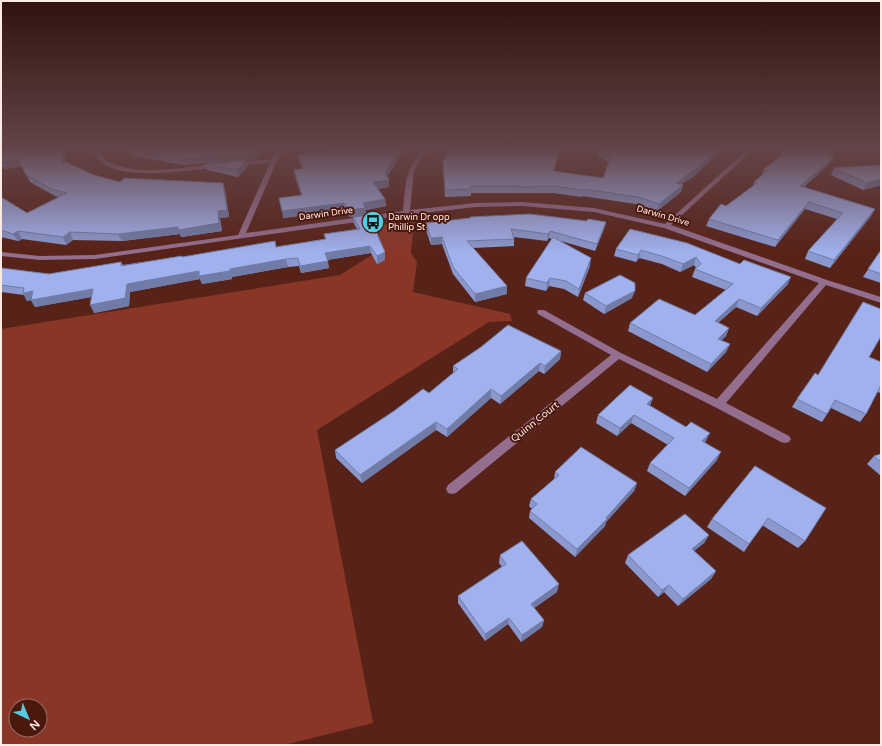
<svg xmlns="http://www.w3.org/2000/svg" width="882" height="746" font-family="'Varela Round',sans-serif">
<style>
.green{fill:#893627;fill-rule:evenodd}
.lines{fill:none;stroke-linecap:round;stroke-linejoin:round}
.minor{fill:#946e8e;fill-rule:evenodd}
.wall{fill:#8a98cd}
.shaded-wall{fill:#707ca7}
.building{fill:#a0b1ee;stroke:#707ca7}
.labels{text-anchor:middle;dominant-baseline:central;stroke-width:4;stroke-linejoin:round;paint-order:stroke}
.far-street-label{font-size:9px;fill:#ffe9e5;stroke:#4b180e}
.far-poi-label{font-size:9px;fill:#ffe9e5;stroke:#4b180e;text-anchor:start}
.street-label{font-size:10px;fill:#ffe9e5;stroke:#4b180e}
</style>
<rect width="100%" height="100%" fill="#572218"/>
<path class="green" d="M414 221 411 253 417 262 413 292 510 314 512 321 489 322 317 430 373 723 284 745H1V329L340 275 375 253 381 225ZM16 706H40V730H16Z"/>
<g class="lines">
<path class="minor" d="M92 148H98C100 152 102 157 106 160 133 178 188 167 219 163L222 165 219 167C191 170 122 182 100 161 96 158 94 153 92 148Z
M279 148H285L277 161 246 233 403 211C406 184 404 168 425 148H431L422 157 414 171 410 210 475 203 522 202 594 208 665 224 749 148H755L671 225 827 280 881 297V303L826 285 726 403 789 436 791 439 789 442 785 443 781 442 715 407 619 359 456 493 452 494 448 493 446 489 448 485 611 355 538 314 537 312 538 310H544L621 353 717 399 819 283 664 228 594 212 522 206 475 207 406 215 95 259 40 260 1 256V252L40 256 95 255 238 235 270 163 235 166 232 164 235 162 272 159Z"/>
</g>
<path class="wall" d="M1 148 66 162 94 175 120 182 223 183 225 190 229 217 220 218 222 231 181 237 180 234 122 241 73 240 66 245 22 239 18 241 1 237V197L27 213 59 197 55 196 30 182 21 166 6 169 1 166Z
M122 148H266L255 159 183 165 134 156Z
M401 148V154L387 177 389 180V187L378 189 385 199 386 206 366 210V215L350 217 345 210 283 218 301 195 295 176 294 170 302 169 299 161 298 155Z
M453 148H561L554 171 603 178 609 162 598 157 599 151 606 148H724L694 176 681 184 683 185 681 192 657 211 636 204 582 196V197L553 193H471V196L445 197 443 161Z
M788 148H843L828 154 830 163 804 187 875 209 871 216 830 268 805 259 808 251 837 219 805 209 775 247 706 226 709 219 753 186 754 182 762 175 764 169 778 159 780 154Z
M205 164 248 166 238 177 207 170Z
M881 165V185L863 190 831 175 834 168Z
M353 217 385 252V260L377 264 371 253 327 260 329 268 301 273 299 266 288 267 232 277V279L202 284 200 279 130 292 129 306 94 313 91 297 35 307 31 300 27 301 24 295 1 292V268L49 274 121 262 123 265 182 256V257L276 247 325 239 324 234 357 229 354 224Z
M470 217 587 221 606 222 604 229 595 251 561 241 590 266 578 297 564 289 549 286 546 291 525 286 526 278 552 239 549 238 547 241 514 237V246L473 248 507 286V294L475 302 453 274 442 244 431 245 426 230V223L470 218Z
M630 229 788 284 757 316 736 307 718 323 729 328 726 336 721 340 730 344 726 352 707 372 628 331 630 323 695 315 726 290 692 277 695 269 696 268 694 265 680 272 662 264 639 258 636 262 614 256 616 249Z
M881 250V283L863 277Z
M585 293 632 298 604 314 583 300Z
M881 309V337L869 357 881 362V393L877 392 866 414 860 422 831 408 822 422 792 407 797 399Z
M561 351 560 359 544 374 539 371 500 404 491 398 447 437 436 430 362 483 336 458 335 450 429 393 453 373V366Z
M650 406 706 441 705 442 717 460 685 496 647 471 650 463 668 445 631 423 617 436 596 423 598 415Z
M881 454V476L867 464 874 456Z
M755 466 805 541 798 548 762 525 744 552 707 527 712 519Z
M555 472 637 483 634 491 606 522 605 526 575 557 529 518 530 511 532 509 529 506 531 499 554 479Z
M709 535 704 543 694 551 716 571 711 579 678 606 664 592 658 597 625 563 628 555Z
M500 555 557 592 534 608 544 620 542 627 521 642 508 624 485 641 458 603V596L502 567 499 563Z"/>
<path class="shaded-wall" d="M62 148H65L66 171 63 164Z
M258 148H266L255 159 183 165 181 159Z
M401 148V154L385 180V173Z
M560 148H561L552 178 553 171Z
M719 148H724L694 176 674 189 676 183Z
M831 148H843L819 158 822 152Z
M834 157 830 163 797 193 800 186Z
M18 159 21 166 6 169 3 162Z
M246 160 248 166 238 177 237 170Z
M881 179V185L863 190 867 183Z
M389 180V187L374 189 373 182Z
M223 183 225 190 229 217 220 218 222 231 181 237 180 234 122 241 118 234 218 211Z
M683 185 681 192 657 211 659 204Z
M385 199 386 206 366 210V215L350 217 349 210 363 203Z
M809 202 805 209 775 247 778 240Z
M344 203 345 210 283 218 282 211Z
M875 209 871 216 830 268 834 260Z
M606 222 604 229 595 251 597 244Z
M18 231 22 239 18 241 13 234Z
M550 231 549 238 547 241 548 234Z
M70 232 73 240 66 245 63 237Z
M442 237V244L431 245V238Z
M370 246 371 253 326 260 325 253Z
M641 250 639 258 636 262 638 255Z
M385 252V260L377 264V256Z
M696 257 694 265 680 272 683 264Z
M591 258 590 266 578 297 579 289Z
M286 259 288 267 232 277V279L202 284 200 279 130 292 129 306 94 313 90 305 127 284 199 271Z
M328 261 329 268 301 273 300 266Z
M791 277 788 284 757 316 761 308Z
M550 278 549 286 546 291 547 283Z
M507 286V294L475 302V294Z
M93 289 97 296 35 307 31 300 27 301 23 293 33 291Z
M635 291 632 298 604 314 606 306Z
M739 299 736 307 711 329 715 321Z
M729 328 726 336 715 347 718 339Z
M730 344 726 352 707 372 711 364Z
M561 351 560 359 544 374 545 366Z
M540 363 539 371 500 404 501 396Z
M491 389V398L447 437V429Z
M653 398 650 406 647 404Z
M634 415 631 423 617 436 620 428Z
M436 422V430L362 483 360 475Z
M710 433 706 441 699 449 702 441Z
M721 452 717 460 685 496 689 488Z
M637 483 634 491 606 522 605 526 575 557 577 549Z
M709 535 704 543 687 556 692 549Z
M716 571 711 579 678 606 683 599Z
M559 584 557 592 530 611 531 604Z
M669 585 664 592 658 597 662 590Z
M509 618 508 624 485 641V634Z
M544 620 542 627 521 642 522 635Z"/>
<path class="building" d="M1 148H62L63 164 66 162 94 175 120 182 124 178 223 183 227 210 218 211 219 223 178 230V227L118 234 70 232 63 237 18 231 13 234 1 230V197L27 213 67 193 52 189 26 175 18 159 3 162 1 161Z
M129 148H258L254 153 181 159 131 149Z
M351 148H401L385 173 389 180 373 182 385 199 363 203 365 208 349 210 344 203 282 211 279 198 302 195 294 170 304 168 298 155Z
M453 148H560L553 171 603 178 611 156 599 151 606 148H719L696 169 676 183 683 185 659 204 638 197 584 189 583 190 554 186 518 187 520 186H471V189L445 190 443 161Z
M788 148H831L822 152 834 157 800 186 875 209 834 260 808 251 843 213 809 202 778 240 709 219 721 204 726 206 757 183 754 182 768 170 764 169 783 155 780 154Z
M246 160 237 170 205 164Z
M881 165V179L867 183 834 168Z
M530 214 587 221 588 219 606 222 597 244 550 231 548 234 511 229 514 239 467 241 507 286 475 294 453 267 442 237 431 238 426 223 470 218V217Z
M369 215 385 252 377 256 370 246 325 253 328 261 300 266 298 258 286 259 230 269V271L199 276V271L127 284 125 298 90 305 93 289 31 300 33 291 23 293 24 288 1 285V268L49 274 121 262V266L182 256V257L275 241 276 247 326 239 324 234 360 229 353 217Z
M630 229 687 243 740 264 744 260 791 277 761 308 739 299 715 321 729 328 718 339 730 344 711 364 630 323 659 299 695 315 733 284 695 269 701 264 696 257 683 264 665 257 641 250 638 255 616 249Z
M553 237 591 258 579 289 566 281 550 278 547 283 526 278Z
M881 250V274L868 269Z
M620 275 635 283V291L606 306 585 293Z
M863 302 881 309V336L869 357 881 362V385L866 414 835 400 827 414 797 399 815 373 818 375Z
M508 325 561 351 545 366 540 363 501 396 491 389 447 429 436 422 360 475 335 450 394 411 423 389 429 393 458 369 453 366 481 347Z
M630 385 653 398 647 404 686 427 691 422 710 433 702 441 721 452 689 488 650 463 674 438 634 415 620 428 598 415Z
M581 447 637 483 606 518 607 519 577 549 530 511 537 504 531 499 559 475 555 472Z
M881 454V462L874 456Z
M755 466 826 508 805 541 768 518 749 544 712 519Z
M685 514 709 535 692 549 716 571 683 599 669 585 662 590 628 555Z
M522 541 559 584 531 604 544 620 522 635 509 618 485 634 458 596 506 564 500 555Z"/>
<linearGradient id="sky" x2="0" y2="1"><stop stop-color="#30130d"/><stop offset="0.59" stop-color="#634448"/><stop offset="1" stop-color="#634448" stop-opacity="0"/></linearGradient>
<rect width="882" height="252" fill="url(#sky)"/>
<defs>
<g id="bus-disc" transform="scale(1.15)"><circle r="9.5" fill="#55cae0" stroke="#4b180e"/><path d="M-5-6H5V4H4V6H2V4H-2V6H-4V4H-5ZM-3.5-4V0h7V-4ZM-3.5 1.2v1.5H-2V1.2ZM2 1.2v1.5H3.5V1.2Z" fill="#111"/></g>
</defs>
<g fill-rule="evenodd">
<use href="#bus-disc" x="373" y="222"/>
</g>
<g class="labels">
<g class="far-street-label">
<text transform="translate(326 214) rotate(-8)">Darwin Drive</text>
<text transform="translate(663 216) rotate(16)">Darwin Drive</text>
</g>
<g class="far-poi-label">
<text x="388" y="217">Darwin Dr opp<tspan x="388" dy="10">Phillip St</tspan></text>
</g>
<g class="street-label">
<text transform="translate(535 422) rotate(-39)">Quinn Court</text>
</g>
</g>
<rect width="882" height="746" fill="none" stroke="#ffe9e5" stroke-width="4"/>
<g transform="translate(28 718) rotate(136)"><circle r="19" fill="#4b180e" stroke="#936c64"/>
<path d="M0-3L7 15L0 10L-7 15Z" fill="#55cae0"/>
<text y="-6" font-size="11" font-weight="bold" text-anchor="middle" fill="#ffe9e5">N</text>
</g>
</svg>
